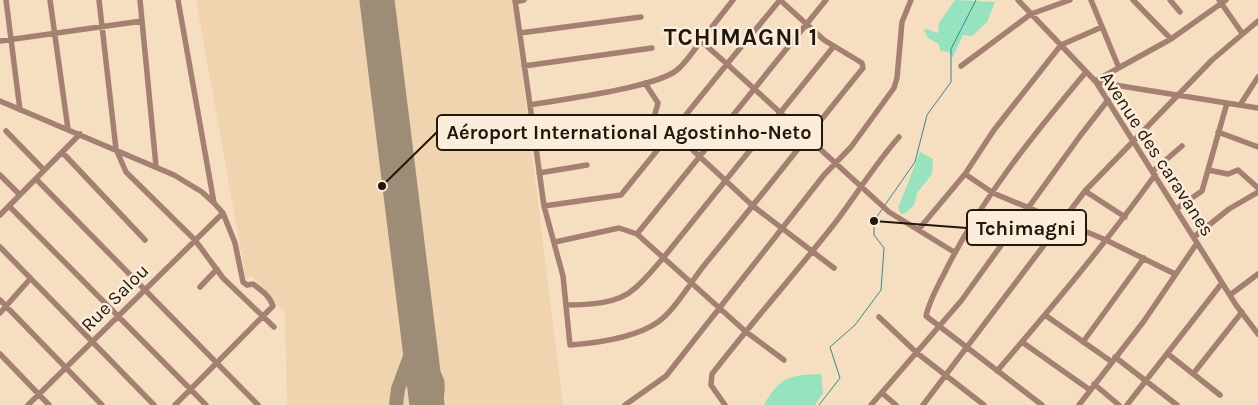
<svg xmlns="http://www.w3.org/2000/svg" width="1258" height="405" font-family="Karla,sans-serif">
<style>
.built{fill:#f0d3af}
.green{fill:#95e4bf}
.lines{fill:none;stroke-linecap:round;stroke-linejoin:round}
.stream{stroke:#358995;stroke-width:1}
.taxiway{stroke:#9e8d76;stroke-width:14}
.runway{stroke:#9e8d76;stroke-width:35}
.minor{stroke:#a48073;stroke-width:5.5}
.labels{text-anchor:middle;dominant-baseline:central;stroke-width:5;stroke-linejoin:round;paint-order:stroke}
.street-label{font-size:19px;fill:#20180d;stroke:#fceddb}
.district-label{font-size:24px;font-weight:bold;letter-spacing:1px;fill:#20180d;stroke:#fceddb}
.leader{fill:none;stroke:#20180d;stroke-width:2}
.callout-dot{fill:#20180d;stroke:#fceddb;stroke-width:2}
.callout{fill:#fceddb;stroke:#20180d;stroke-width:2}
.callout-label{font-size:20px;text-anchor:middle;font-weight:bold;fill:#20180d}
</style>
<rect width="100%" height="100%" fill="#f6dec0"/>
<path class="built" d="M196 0H513L563 405H287L285 312 252 276 246 279Z"/>
<path class="green" d="M955 0 995 2 987 22 972 36 963 35 953 57 949 52 940 51 939 44 928 38 924 30 926 29 938 33 939 23Z
M920 152 933 159 932 174 917 193 914 205 906 213 901 214 898 208Z
M821 374 823 393 815 405H764C779 377 790 375 821 374Z"/>
<g class="lines">
<path class="stream" d="M885 205 915 162 927 115 951 82V49L976 0
M819 405 840 378 830 347 855 325 881 290 884 248 874 235V221L883 208"/>
<path class="taxiway" d="M422 363C440 375 440 385 435 405
M396 405 398 389 418 335"/>
<path class="runway" d="M377 0 427 405"/>
<path class="minor" d="M6 0 20 110
M50 0 68 129
M99 0 116 149 126 172 195 240 223 278 274 327
M140 0 156 166
M515 0 530 105C562 99 655 88 677 70 686 63 694 50 701 41
M733 0 701 41 727 64 780 0
M780 0 824 40 862 63 863 68C810 133 759 199 706 263 692 280 675 310 658 322 635 338 597 343 570 345L563 276 544 206 621 195 727 64 889 212 954 252
M1018 0 1096 82 1236 305 1258 334
M1091 0 1119 68
M1133 0 1171 39
M1170 0 1180 12
M1219 0 1242 33
M515 2 524 0
M520 33 641 17
M0 41 142 21
M524 66 652 48
M961 66 1031 14 1070 0
M1095 81 1171 39 1226 0
M1096 82 1258 108
M645 83 658 103 655 114 657 117 753 206 834 268
M0 101 174 175 202 192 214 203
M530 105 544 206
M1240 105 1258 77
M6 131 44 170
M1218 132 1258 147
M534 139 588 129
M62 152 145 240
M1208 170 1228 174 1238 170 1258 188
M1153 171 1182 146
M539 173 587 165
M965 174 993 193 1106 240 1175 274
M0 175 19 194
M36 179 258 405
M1085 191 1125 217
M9 206 206 405
M1176 209 1202 191 1227 103
M0 215 80 134
M919 229 965 174 994 130 1061 45 1102 27
M637 234 826 0
M1194 237 1229 209 1258 192
M555 242 619 228 637 234 745 331 784 360
M0 247 154 405
M200 287 217 269
M1230 295 1258 274
M0 300 102 405
M566 305C587 305 618 304 634 289 645 280 654 268 664 257L834 46
M0 313 30 279
M1045 315 1112 362
M879 317 917 353 984 405
M1022 342 1090 390
M1083 342 1144 258
M0 354 49 405
M1168 354 1220 395
M1115 357 1177 405
M997 371C1052 307 1106 243 1155 175
M1193 374 1242 312
M1094 384 1119 405
M882 393 896 405
M28 405 223 213
M175 405 273 306C270 296 261 290 253 284L247 285 243 282 235 243 223 213 214 203 178 0
M625 405 666 376 824 175 851 147 894 88 897 78 902 22 911 0
M725 405 711 385 712 374C752 322 795 274 835 223 857 194 875 164 899 137
M871 405 961 301 1080 136 1108 100
M923 405 1085 191 1212 60 1258 21
M1042 405 926 316C929 302 937 287 944 274 980 200 1034 134 1086 72
M1079 405 1144 321 1197 243
M1127 405 1222 283"/>
</g>
<g class="labels">
<g class="street-label">
<text transform="translate(1157 154) rotate(57)">Avenue des caravanes</text>
<text transform="translate(115 298) rotate(-45)">Rue Salou</text>
</g>
<g class="district-label">
<text x="741" y="37">TCHIMAGNI 1</text>
</g>
</g>
<path class="leader" d="M382 186L437 132M874 221L967 228"/>
<g class="callout-dot">
<circle cx="382" cy="186" r="5"/>
<circle cx="874" cy="221" r="5"/>
</g>
<g class="callout">
<rect x="437" y="115" width="385" height="35" rx="5"/>
<rect x="967" y="210" width="119" height="35" rx="5"/>
</g>
<g class="callout-label">
<text x="629" y="139">Aéroport International Agostinho-Neto</text>
<text x="1026" y="235">Tchimagni</text>
</g>
</svg>
